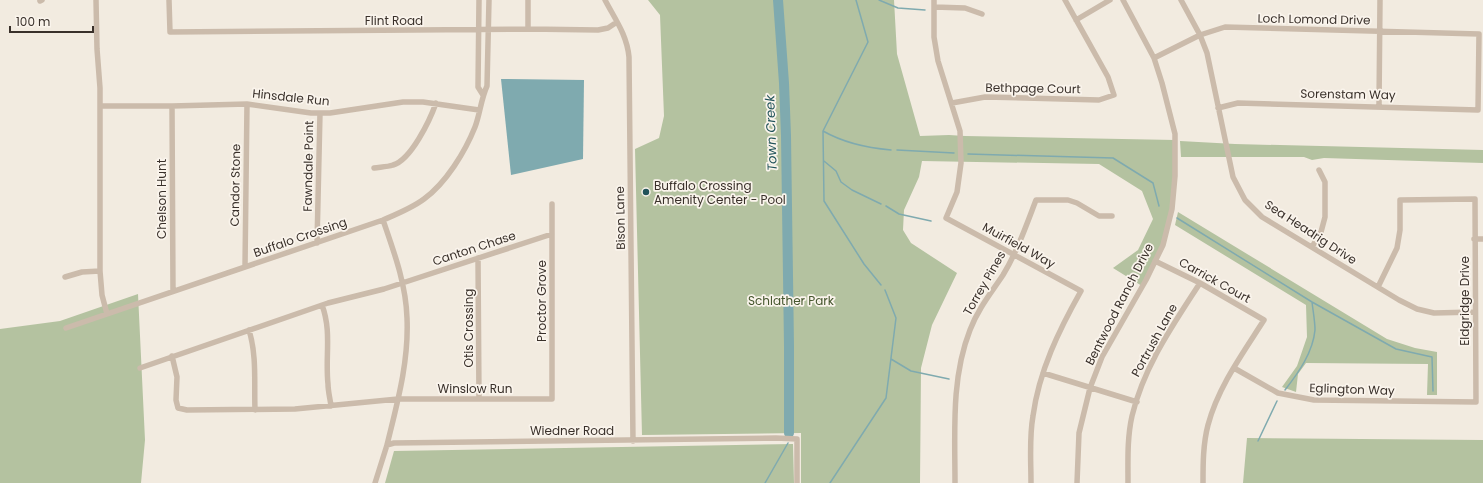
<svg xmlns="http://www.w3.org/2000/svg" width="1483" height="483" font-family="Poppins,sans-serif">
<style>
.green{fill:#b4c2a0}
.water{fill:#7faaaf}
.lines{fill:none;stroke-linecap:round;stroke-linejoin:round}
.stream{stroke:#7faaaf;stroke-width:1.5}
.river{stroke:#7faaaf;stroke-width:10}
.minor{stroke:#cbbbab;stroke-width:5.5}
.poi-dot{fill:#21535a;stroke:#faf4ec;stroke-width:1.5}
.labels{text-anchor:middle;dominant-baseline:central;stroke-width:3.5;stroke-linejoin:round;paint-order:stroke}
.street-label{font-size:12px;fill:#39302a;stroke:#faf4ec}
.poi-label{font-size:12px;fill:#39302a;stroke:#faf4ec;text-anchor:start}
.park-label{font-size:12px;fill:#46572f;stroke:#faf4ec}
.water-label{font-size:13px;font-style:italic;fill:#21535a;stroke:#faf4ec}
</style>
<rect width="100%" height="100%" fill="#f2ebe0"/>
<path class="green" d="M648 0H894L897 54 920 136 949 135 965 136 1175 140 1172 209 1163 245 1142 286 1113 268 1138 250 1153 219 1142 191 1099 164 922 161 919 177 904 210 903 230 911 243 957 273 932 325 921 368 920 483H801V433L642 435 635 149 659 138 664 116 660 15Z
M1180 141 1235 144 1483 150V163L1324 158 1312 160 1304 157H1181Z
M1178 212 1387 339 1415 348 1437 352V395H1427L1428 364 1306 363 1298 374 1296 392 1282 387 1297 366 1307 337 1306 305 1175 225Z
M138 294 145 440 141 483H0V329L60 321Z
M1247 438 1483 440V483H1243Z
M793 444 794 483H385L394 451Z"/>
<path class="water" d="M501 79 584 80 583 159 511 175Z"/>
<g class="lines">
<path class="stream" d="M856 0 868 42 823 131 824 201 864 264 881 285
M879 0 898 8 925 10
M823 131C844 143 868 148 891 150
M897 150 954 153
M968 154 1113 158 1153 183 1159 206
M824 161 836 171 841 182 852 190 881 204
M886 206 899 214 931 221
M1177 218 1312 302 1396 349 1432 357 1433 391
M891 359 911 371 949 379
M1285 390C1299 372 1313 352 1315 330 1315 321 1313 311 1312 302
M1258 441 1277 401
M765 483 788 443
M830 483 886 398 896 318 885 290"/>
<path class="river" d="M778 0 784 83 786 136 789 346V433"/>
<path class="minor" d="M96 0 97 49 100 88V271L102 295 107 314
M169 0 170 32 528 29 598 30 608 28 617 22
M479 0 478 87 483 95
M528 0V29
M605 0C615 19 627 35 629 57L633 441
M934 0V37L938 61 960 131 961 163 957 192 946 218 1081 291C1059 330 1039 371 1033 416 1029 438 1031 461 1031 483
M1181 0 1200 35 1207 53 1233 177 1245 200 1262 217 1399 300 1417 309 1434 313 1475 312
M40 1 42 0
M934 7 965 8 982 14
M1076 20 1110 0
M1154 58 1200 35 1225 27 1479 34 1478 110 1238 103 1218 108
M952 103 985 97 1099 100 1114 95 1108 77 1065 0
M100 106H172L247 104 311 113H330L403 102H423L479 110
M172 106 173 291
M1379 106 1380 0
M374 168C380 167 387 167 393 165 411 160 430 120 436 103
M383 220C394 252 406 284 407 318 409 362 397 404 387 445
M1474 239H1483
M317 243 320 113
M1312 247 1321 232 1325 217V182L1319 170
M478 258 479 399
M1155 261 1200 283 1264 320C1243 353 1218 387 1208 425 1203 444 1203 464 1203 483
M245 267 247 104
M65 277 82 272 100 271
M322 305C332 332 325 356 328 384 328 391 330 398 331 406
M66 328 383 220C397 214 412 208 424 199 446 183 465 152 475 127 480 114 481 99 487 86L489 0
M249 330C257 356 254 383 255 410
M172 356 177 377 176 400 178 408 187 410 295 409 398 399H552V204
M140 368 328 303 384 289 552 234
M1234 368 1278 393 1314 400 1476 402 1475 199 1400 200V230L1397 248 1378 287
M1043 373 1137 402
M375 483 387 445 394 443 776 438 797 439V483
M955 483C955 432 951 378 970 330 978 309 991 293 1003 275 1017 252 1026 226 1036 200H1068L1077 203 1099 216H1112
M1077 483 1079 433 1090 388 1102 357 1146 280 1163 245 1172 209 1175 176V134L1162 83 1154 58 1123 0
M1128 483C1128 461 1127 438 1132 416 1144 366 1173 325 1200 283"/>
</g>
<circle class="poi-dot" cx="646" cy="192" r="4"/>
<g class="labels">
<g class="street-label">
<text transform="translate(1314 19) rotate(1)">Loch Lomond Drive</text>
<text x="394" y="20">Flint Road</text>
<text transform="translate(1033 88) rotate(1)">Bethpage Court</text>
<text transform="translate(1348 94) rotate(1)">Sorenstam Way</text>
<text transform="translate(291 97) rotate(6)">Hinsdale Run</text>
<text transform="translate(308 166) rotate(-89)">Fawndale Point</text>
<text transform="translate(235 185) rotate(-89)">Candor Stone</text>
<text transform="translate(161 199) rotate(-90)">Chelson Hunt</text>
<text transform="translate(620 218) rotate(-91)">Bison Lane</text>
<text transform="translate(1311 232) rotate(33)">Sea Headrig Drive</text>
<text transform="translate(300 237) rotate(-19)">Buffalo Crossing</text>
<text transform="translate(1019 245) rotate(29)">Muirfield Way</text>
<text transform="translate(474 248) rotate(-18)">Canton Chase</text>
<text transform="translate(1215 280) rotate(29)">Carrick Court</text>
<text transform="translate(984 283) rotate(-60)">Torrey Pines</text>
<text transform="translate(541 301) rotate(-90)">Proctor Grove</text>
<text transform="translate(1464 301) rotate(-90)">Eldgridge Drive</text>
<text transform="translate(1119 304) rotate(-63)">Bentwood Ranch Drive</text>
<text transform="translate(468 328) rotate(-90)">Otis Crossing</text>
<text transform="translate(1154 340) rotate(-61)">Portrush Lane</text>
<text x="475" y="388">Winslow Run</text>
<text transform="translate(1352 389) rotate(2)">Eglington Way</text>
<text x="572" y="430">Wiedner Road</text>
</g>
<g class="poi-label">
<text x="654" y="185">Buffalo Crossing<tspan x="654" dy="14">Amenity Center - Pool</tspan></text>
</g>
<g class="park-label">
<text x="791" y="300">Schlather Park</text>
</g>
<g class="water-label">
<text transform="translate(771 133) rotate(-92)">Town Creek</text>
</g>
</g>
<path d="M10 26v6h83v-6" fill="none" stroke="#39302a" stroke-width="2"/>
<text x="16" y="26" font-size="12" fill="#39302a" stroke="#faf4ec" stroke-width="3" paint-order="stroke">100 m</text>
</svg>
